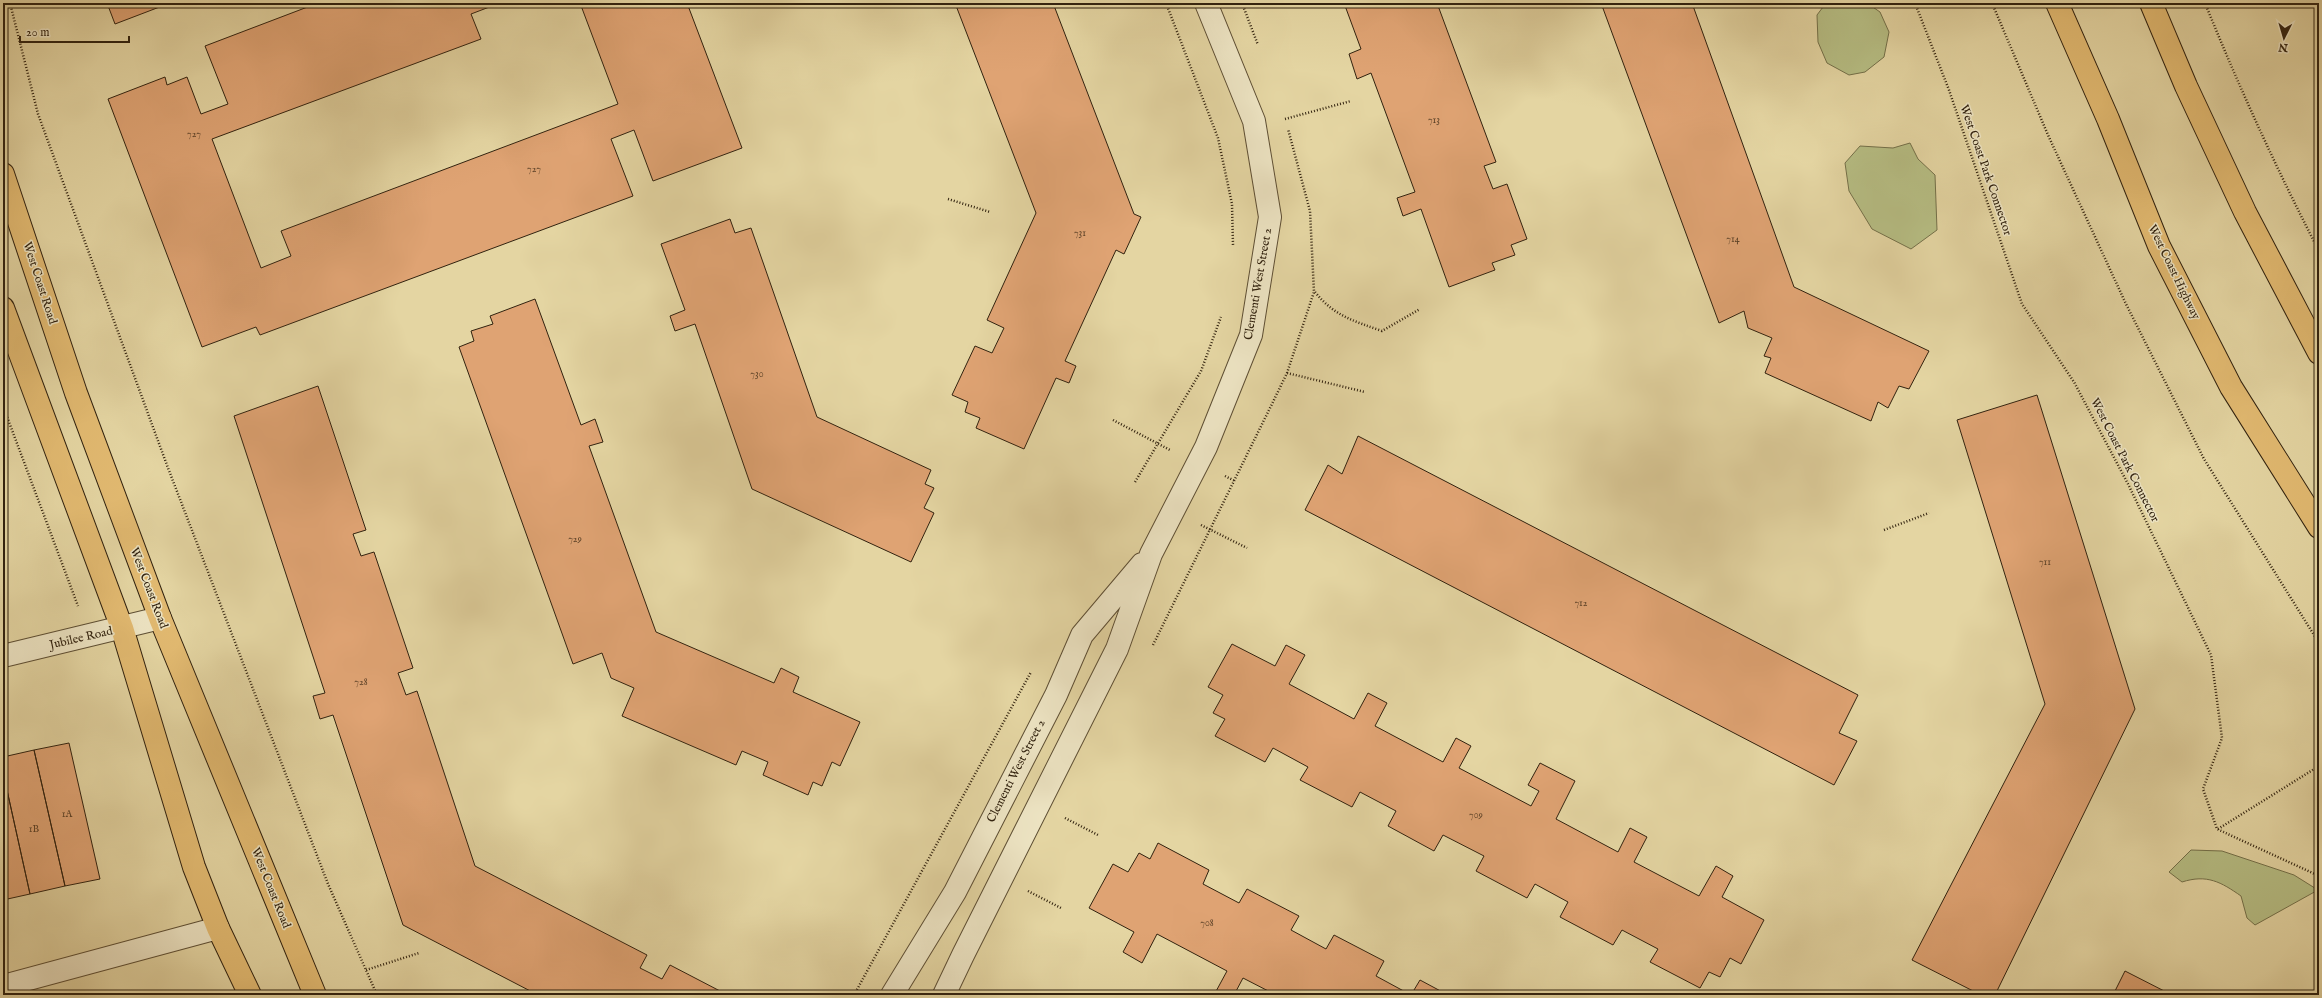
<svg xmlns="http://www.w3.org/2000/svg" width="2322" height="998" font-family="'IM FELL English',serif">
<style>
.green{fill:#b6bd83;stroke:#747049}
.building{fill:#dfa373;stroke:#31220f}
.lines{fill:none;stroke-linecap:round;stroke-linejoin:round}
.minor-casing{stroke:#5e4f34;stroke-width:24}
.major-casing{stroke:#31220f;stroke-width:24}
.highway-casing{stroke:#31220f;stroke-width:24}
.path{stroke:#31220f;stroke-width:2.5;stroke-dasharray:1 2;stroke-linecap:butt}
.minor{stroke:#ede4c3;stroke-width:22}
.major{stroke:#e2ba71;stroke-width:22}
.highway{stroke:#e2ba71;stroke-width:22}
.labels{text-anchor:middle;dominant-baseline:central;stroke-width:3;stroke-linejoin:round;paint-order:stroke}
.number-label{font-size:10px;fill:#5c4228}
.street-label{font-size:12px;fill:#31220f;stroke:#ede4c3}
</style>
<rect width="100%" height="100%" fill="#e4d5a2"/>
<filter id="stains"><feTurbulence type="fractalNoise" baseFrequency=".005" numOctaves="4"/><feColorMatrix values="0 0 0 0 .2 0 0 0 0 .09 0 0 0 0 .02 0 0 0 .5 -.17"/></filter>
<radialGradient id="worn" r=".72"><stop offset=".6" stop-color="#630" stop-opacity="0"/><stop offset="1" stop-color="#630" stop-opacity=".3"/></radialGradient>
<path class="green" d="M1826 3H1867L1880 12 1889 32 1884 57 1865 72 1849 75 1827 63 1818 42 1817 15Z
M1910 143 1918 159 1935 175 1937 230 1911 249 1872 229 1849 191 1845 163 1860 146 1893 148Z
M2191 850 2222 851 2294 875 2318 890 2255 925 2247 918 2241 896C2221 882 2207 874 2182 882L2169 872Z"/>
<path class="building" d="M107 3H170L115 24Z
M318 3H491L492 6 471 14 481 39 212 139 261 268 291 256 281 231 618 104 580 3H687L742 148 653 181 634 130 611 139 633 196 260 335 256 327 202 347 108 99 165 77 167 85 187 77 201 114 228 104 205 46Z
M955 3H1053L1134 214 1141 217 1124 254 1116 250 1065 361 1076 366 1069 383 1056 378 1024 449 976 428 980 418 965 412 968 402 952 395 975 346 992 353 1004 328 987 320 1036 213Z
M1344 3H1437L1496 162 1484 166 1493 189 1507 184 1527 239 1511 245 1515 255 1492 263 1495 270 1449 287 1421 209 1403 216 1397 198 1415 192 1371 73 1357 79 1349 54 1361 49Z
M1601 3H1692L1794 287 1929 351 1909 389 1899 386 1888 408 1878 402 1871 421 1765 373 1771 358 1764 356 1772 338 1748 328 1744 311 1719 323Z
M730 219 735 233 751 228 817 417 931 470 925 484 934 488 924 508 934 513 911 562 752 489 695 324 675 331 670 316 685 310 661 244Z
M535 299 581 425 595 419 603 442 589 446 656 632 774 683 781 668 799 677 793 692 860 722 840 766 832 762 822 786 813 782 808 795 763 775 768 762 742 751 736 765 622 716 634 688 611 678 602 653 573 664 459 347 474 341 471 331 493 324 490 316Z
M318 386 366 530 353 534 361 556 374 552 413 668 398 673 406 695 417 691 475 866 647 955 640 968 662 979 670 965 720 991 718 995H538L403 925 333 715 320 719 313 696 325 693 234 416Z
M2037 395 2135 709 1995 995H1981L1912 960 2045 704 1957 420Z
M1358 436 1858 695 1839 733 1857 741 1834 785 1305 510 1328 465 1342 474Z
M1232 644 1275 666 1286 645 1305 655 1289 684 1354 719 1368 693 1387 703 1375 726 1443 762 1456 738 1471 746 1459 768 1531 806 1539 791 1528 785 1540 763 1575 781 1556 819 1618 852 1630 828 1647 837 1634 862 1699 896 1716 866 1733 876 1722 897 1764 920 1741 964 1730 958 1720 977 1709 972 1700 988 1650 962 1658 949 1622 930 1613 945 1560 917 1568 902 1535 884 1527 898 1476 871 1484 856 1443 835 1434 851 1388 826 1396 811 1360 792 1352 807 1300 780 1308 767 1273 748 1265 762 1215 736 1225 719 1213 713 1223 695 1208 687Z
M69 743 100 879 65 886 34 750Z
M34 750 65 886 30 894 3 772V757Z
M3 772 30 894 3 900Z
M1158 843 1209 870 1203 884 1239 903 1247 889 1299 916 1291 930 1326 949 1334 935 1384 961 1376 976 1411 995H1276L1243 978 1234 995H1214L1227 971 1157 934 1142 963 1123 952 1134 932 1089 908 1113 864 1128 872 1139 853 1150 859Z
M2125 971 2172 995H2113Z
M1420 980 1448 995H1411Z"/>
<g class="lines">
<g class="minor-casing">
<path id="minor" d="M3 656 160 618
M3 986 218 928
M892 995 955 892 1056 695 1082 635 1142 564
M944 995 963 955 1117 649 1151 554 1206 447 1251 335 1270 217 1254 121 1206 3"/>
</g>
<g class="major-casing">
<path id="major" d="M3 174 76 393 160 618 315 995
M3 308 122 628 194 867 218 928 250 995"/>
</g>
<g class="highway-casing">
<path id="highway" d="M2057 3 2108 119 2159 246 2231 387 2319 527
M2151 3 2186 86 2245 212 2319 353"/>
</g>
<path class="path" d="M10 3 38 114 168 468 328 884 377 995
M1166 3 1218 138 1232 204 1233 245
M1242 3 1258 45
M1915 3 1949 90 2022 304 2074 382 2128 484 2211 655 2222 738 2203 789 2217 829 2319 876
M1992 3 2048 135 2126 304 2204 459 2319 643
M2205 3C2239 87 2277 170 2319 251
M1285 119 1351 101
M948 199 990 212
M1315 292C1334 316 1354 321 1382 331L1420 309
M1287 373 1365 392
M3 406 78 606
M1113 420 1170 450
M1225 476 1235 481
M1135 482 1201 371 1221 317
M1201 525 1247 548
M1884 530 1929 513
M1153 645 1271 406 1287 373 1314 292 1310 211 1288 129
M1065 818 1098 835
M2218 829 2319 766
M1028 891 1061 908
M366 970 419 953
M854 995 1031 672"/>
<use href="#minor" class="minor"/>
<use href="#major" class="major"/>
<use href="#highway" class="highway"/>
</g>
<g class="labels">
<g class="number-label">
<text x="1434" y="120">713</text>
<text x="194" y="134">727</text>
<text x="534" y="169">727</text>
<text x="1080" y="233">731</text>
<text x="1733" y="239">714</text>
<text x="757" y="374">730</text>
<text x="575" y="539">729</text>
<text x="2045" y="562">711</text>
<text x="1581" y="603">712</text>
<text x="361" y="682">728</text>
<text x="67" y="814">1A</text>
<text x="1476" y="815">709</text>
<text x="34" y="829">1B</text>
<text x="1207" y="923">708</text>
</g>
<g class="street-label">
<text transform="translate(1986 170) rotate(71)">West Coast Park Connector</text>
<text transform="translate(2174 272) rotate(64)">West Coast Highway</text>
<text transform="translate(40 283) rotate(72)">West Coast Road</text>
<text transform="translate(1258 284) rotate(-80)">Clementi West Street 2</text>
<text transform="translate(2125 460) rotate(63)">West Coast Park Connector</text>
<text transform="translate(149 588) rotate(69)">West Coast Road</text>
<text transform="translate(81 638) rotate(-13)">Jubilee Road</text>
<text transform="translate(1016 771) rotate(-63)">Clementi West Street 2</text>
<text transform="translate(271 888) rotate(68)">West Coast Road</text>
</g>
</g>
<rect width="2322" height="998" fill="none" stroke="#e4d5a2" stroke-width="16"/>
<rect x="4" y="4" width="2314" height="990" fill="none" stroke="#31220f" stroke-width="2"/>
<rect x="8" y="8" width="2306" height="982" fill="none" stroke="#31220f"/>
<g transform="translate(2284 38) rotate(185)" stroke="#ede4c3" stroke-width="3" paint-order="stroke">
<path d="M0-3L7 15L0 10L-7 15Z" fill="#31220f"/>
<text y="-6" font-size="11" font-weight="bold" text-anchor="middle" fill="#31220f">N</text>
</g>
<path d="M20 36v6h109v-6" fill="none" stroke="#31220f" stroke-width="2"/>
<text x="26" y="36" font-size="12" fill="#31220f" stroke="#ede4c3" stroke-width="3" paint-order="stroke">20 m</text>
<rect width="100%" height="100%" filter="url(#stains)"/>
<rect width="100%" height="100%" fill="url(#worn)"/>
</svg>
